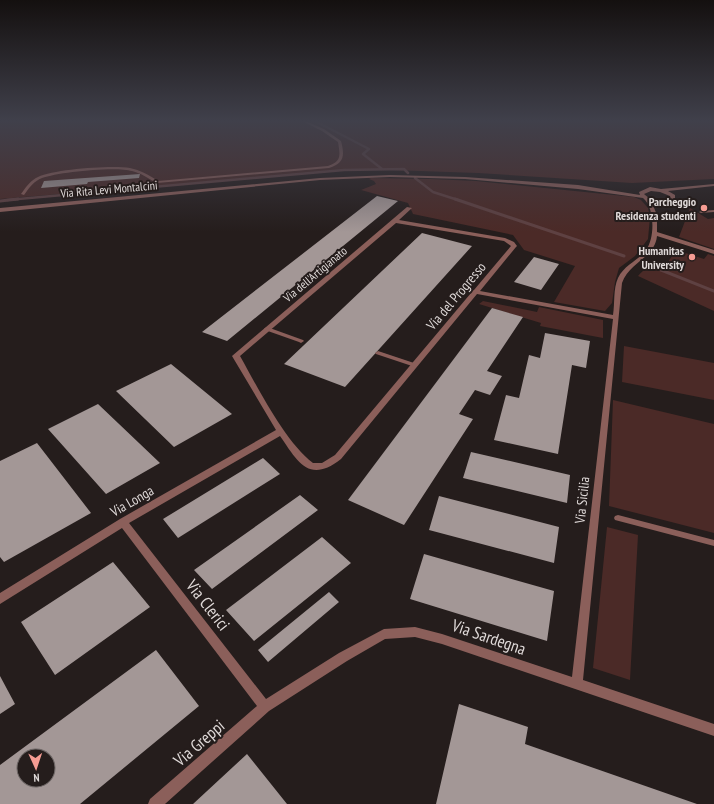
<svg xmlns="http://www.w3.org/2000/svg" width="714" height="804" font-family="'PT Sans Narrow',sans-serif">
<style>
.green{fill:#4b2a27}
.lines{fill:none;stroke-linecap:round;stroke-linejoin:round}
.stream-far1{stroke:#5e4142;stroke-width:2.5}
.stream{stroke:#5e4142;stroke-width:3}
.building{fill:#a39796;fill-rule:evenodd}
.lane{fill:#8b5f5a;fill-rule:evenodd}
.street{fill:#8b5f5a;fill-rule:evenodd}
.poi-dot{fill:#f59c93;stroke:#251d1c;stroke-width:1.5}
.labels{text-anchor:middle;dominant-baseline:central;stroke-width:4;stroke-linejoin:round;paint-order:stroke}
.far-street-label{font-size:12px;fill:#dfd9d8;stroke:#251d1c}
.far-poi-label{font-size:12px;font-weight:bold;fill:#dfd9d8;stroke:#251d1c;text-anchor:end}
.street-label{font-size:14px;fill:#dfd9d8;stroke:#251d1c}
.near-street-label{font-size:17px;fill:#dfd9d8;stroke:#251d1c}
</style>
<rect width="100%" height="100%" fill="#251d1c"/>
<path class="green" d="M0 120H714V179L632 183 478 173 362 169 0 199Z
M371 178 431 179 476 181 634 197 641 200 648 208 650 217 648 239 635 256 619 268 615 282 612 303 605 311 554 302 575 266 524 250 513 235 413 214 408 203 361 190 376 184 374 181 369 179Z
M690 208 708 219 714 218V249L679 237Z
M676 250 704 259 708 254 714 256V311L638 276C647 265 656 264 669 266L668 262Z
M483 301 537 312 539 307 603 320V338L540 326 541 323 479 304Z
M624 346 714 363V400L622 382Z
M613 400 714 424V533L609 506Z
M607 527 638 535 630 680 593 668Z"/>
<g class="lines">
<path class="stream-far1" d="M313 120 369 149 363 154 382 169
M415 178 433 192 458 200
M7 200 344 170 404 169 408 173"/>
<path class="stream" d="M455 199 624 256
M0 201 18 199
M646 264 714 291"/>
</g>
<path class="building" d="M140 174 139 178 88 182 87 184 41 188 44 181Z
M377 196 398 201 227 341 202 332Z
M422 233 472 246 345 387 284 364Z
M534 257 559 264 541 290 514 282Z
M492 308 523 317 487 371 502 376 490 395 475 390 459 414 473 419 404 525 348 500Z
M545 333 590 341 586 368 572 365 558 454 494 440 506 395 519 398 529 355 540 358Z
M171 364 232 414 174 447 116 391Z
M98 404 160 463 106 494 48 429Z
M37 443 91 513 4 562 0 557V461Z
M471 452 570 475 567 503 463 478Z
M263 458 280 474 178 538 163 519Z
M300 495 318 510 212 589 194 570Z
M439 496 559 527 554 563 429 530Z
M322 537 351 563 254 641 226 610Z
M424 554 554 591 547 641 410 599Z
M113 562 150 607 55 675 21 622Z
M329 592 339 602 268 662 258 650Z
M156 650 199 706 80 804H0V765ZM24 756H48V780H24Z
M0 676 15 704 0 714Z
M459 704 528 727 525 744 697 804H436Z
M247 754 287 804H193Z"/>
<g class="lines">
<path class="lane" d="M300 120H303L324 129 341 141C345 156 344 163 329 168L157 183C149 179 141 173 132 171 116 166 58 172 42 178 34 181 29 188 24 195L21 194C26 187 31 180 38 177 55 169 112 165 130 168 140 170 149 175 158 181L328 166C342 161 340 155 338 142L322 131Z
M714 210V212L701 213 699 212 701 211Z
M267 327 303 340 304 341 301 343 299 342 265 330 264 329 265 328Z
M378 351 417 364 418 365 415 367 376 354 375 353Z
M618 515 714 540V546L615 520 614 518 615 516Z"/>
<path class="street" d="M390 175 465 177 578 185 640 195 639 192 650 187 661 189 714 184V186L668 191 675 195V201L665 204 652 203 657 215V232L714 250V254L657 236C655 258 629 262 622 283L583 680 714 724V736L442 644 415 637 385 639 347 661 269 711 165 804H148L150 799 257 706 122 528 0 604V593L120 519 276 430 232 356 407 207 412 208 399 220 505 238 514 242 517 246 516 247 480 291 613 315C615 303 613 289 618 278 624 265 638 261 646 250 655 238 655 208 643 198L578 189 465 179 390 177 320 180 0 212V208L320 178ZM651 191 660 192 670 196V199C661 203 651 201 644 194ZM396 223 504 241 511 246 474 290 472 291 471 293 335 455 322 463H313C285 442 258 388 240 356ZM477 294 613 319 572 677 442 634 415 627 384 629 339 653 266 699 129 523 280 436C298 462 309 484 341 459Z"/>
</g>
<linearGradient id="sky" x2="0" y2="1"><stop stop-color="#14100f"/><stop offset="0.52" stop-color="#40404b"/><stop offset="1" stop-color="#40404b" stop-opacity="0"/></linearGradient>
<rect width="714" height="232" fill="url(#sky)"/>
<g class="poi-dot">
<circle cx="704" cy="208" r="4"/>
<circle cx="692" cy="257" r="4"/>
</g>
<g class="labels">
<g class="far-street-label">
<text transform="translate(109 189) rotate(-5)">Via Rita Levi Montalcini</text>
<text transform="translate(315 274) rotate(-40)">Via dell'Artigianato</text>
</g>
<g class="far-poi-label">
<text x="696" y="201">Parcheggio<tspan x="696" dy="14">Residenza studenti</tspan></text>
<text x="684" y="250">Humanitas<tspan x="684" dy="14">University</tspan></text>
</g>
<g class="street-label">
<text transform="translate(456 296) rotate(-50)">Via del Progresso</text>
<text transform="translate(582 500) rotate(-84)">Via Sicilia</text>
<text transform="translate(132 501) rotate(-30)">Via Longa</text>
</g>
<g class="near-street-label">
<text transform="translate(208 605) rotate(52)">Via Clerici</text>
<text transform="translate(489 637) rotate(19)">Via Sardegna</text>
<text transform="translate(199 743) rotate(-41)">Via Greppi</text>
</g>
</g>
<g transform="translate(36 768) rotate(177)"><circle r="19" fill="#251d1c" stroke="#6f6867"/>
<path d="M0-3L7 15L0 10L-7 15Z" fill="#f59c93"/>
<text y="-6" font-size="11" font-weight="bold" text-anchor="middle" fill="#dfd9d8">N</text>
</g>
</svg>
